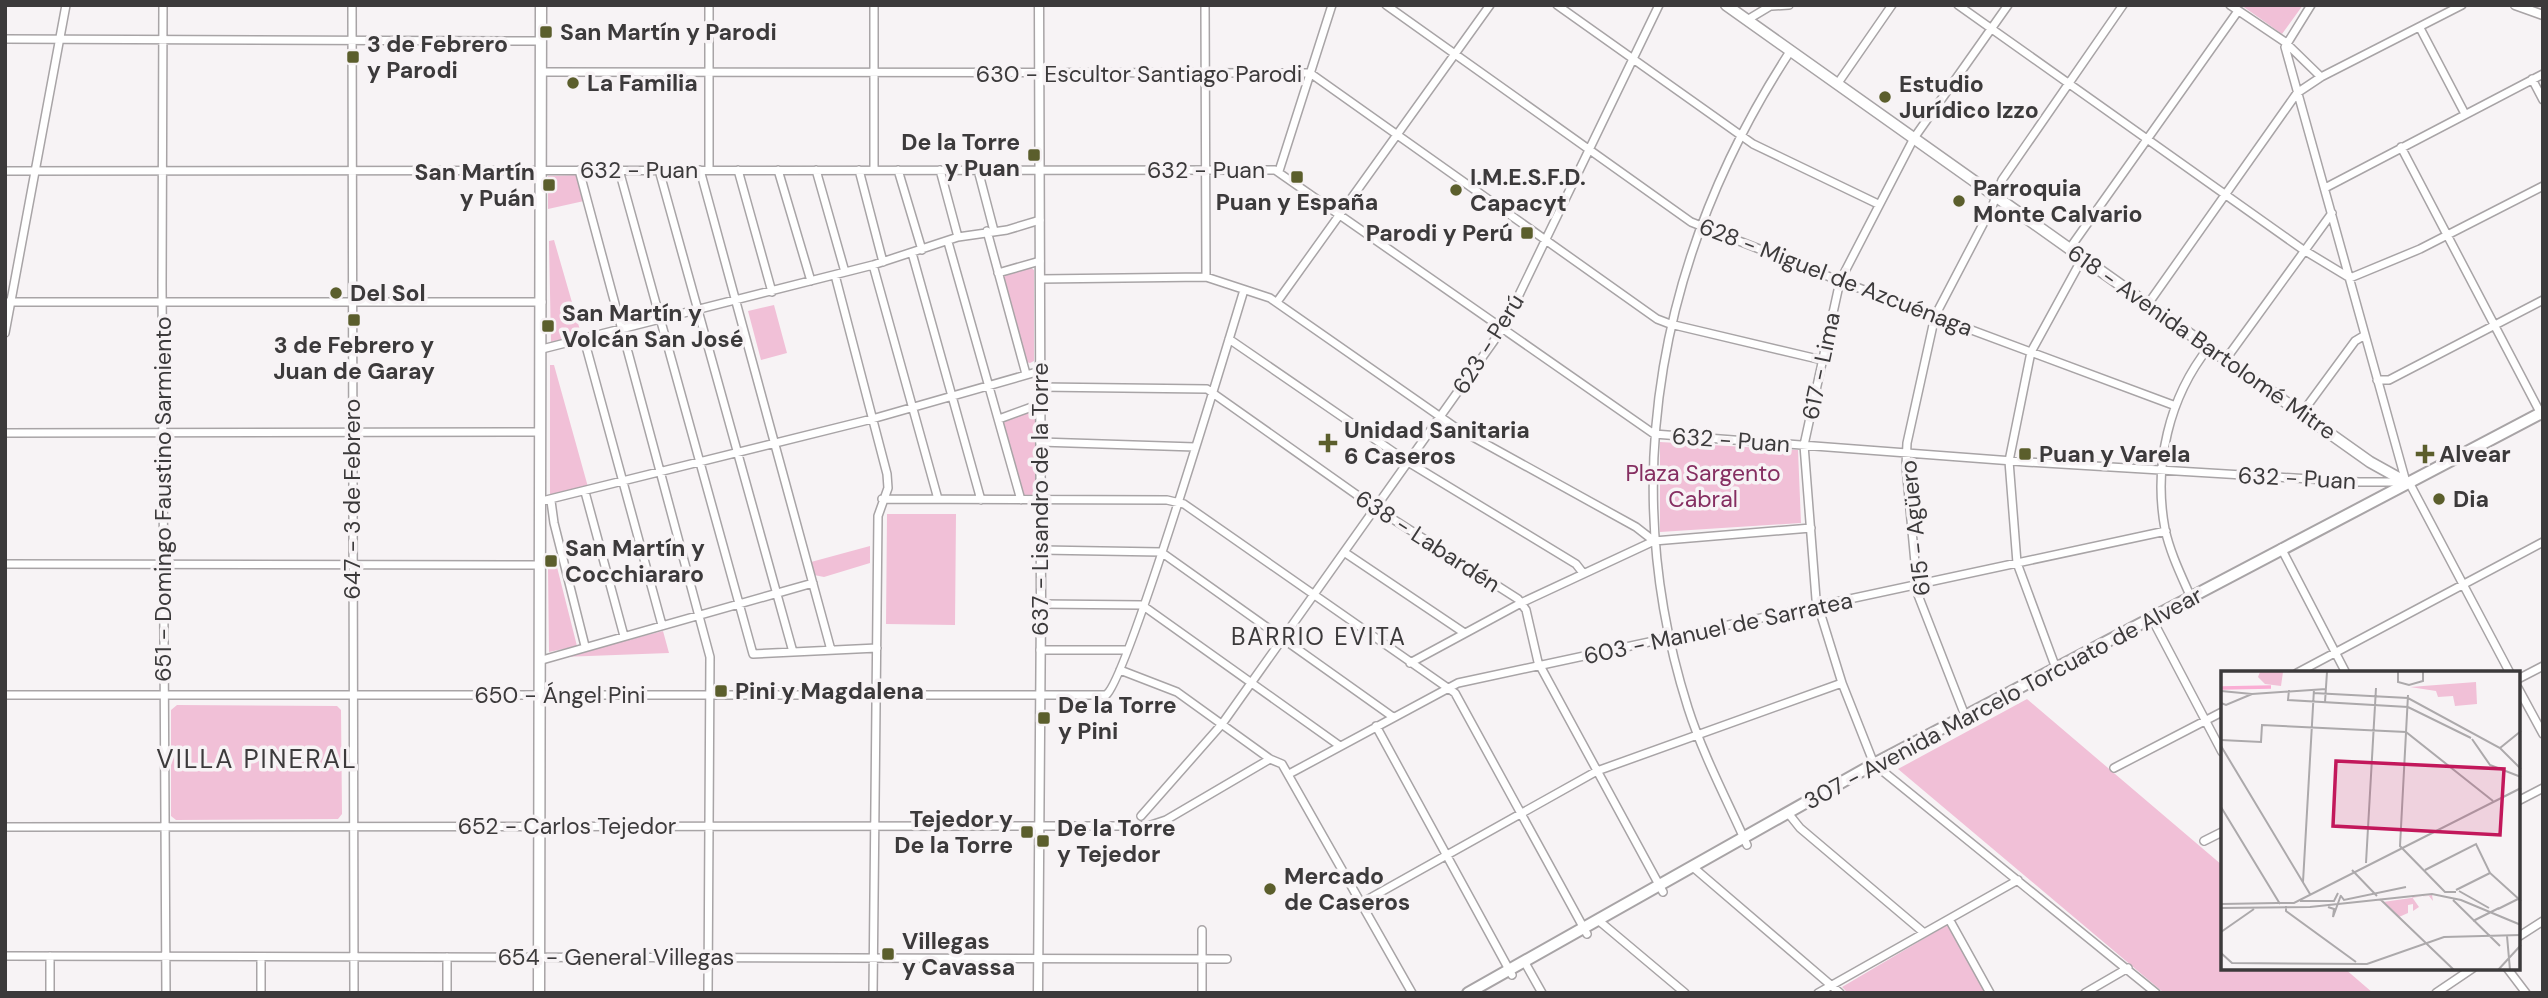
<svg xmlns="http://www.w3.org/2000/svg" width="2548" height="998" font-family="'DM Sans',sans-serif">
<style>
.green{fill:#f1c0d7}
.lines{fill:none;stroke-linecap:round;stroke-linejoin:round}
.minor-casing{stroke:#a8a4a6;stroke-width:10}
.tertiary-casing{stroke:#a8a4a6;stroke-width:11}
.secondary-casing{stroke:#a8a4a6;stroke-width:13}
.primary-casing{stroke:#a8a4a6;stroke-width:14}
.minor{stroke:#fff;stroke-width:7}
.tertiary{stroke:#fff;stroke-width:8}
.secondary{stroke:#fff;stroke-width:10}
.primary{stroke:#fff;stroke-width:10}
.poi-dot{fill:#5b5e2c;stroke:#f7f3f5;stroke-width:2.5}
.labels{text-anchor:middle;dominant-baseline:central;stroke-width:7;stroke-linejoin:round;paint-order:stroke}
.poi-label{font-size:23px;font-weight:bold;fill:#3c3a3b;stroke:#f7f3f5;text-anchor:start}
.street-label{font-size:23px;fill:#3c3a3b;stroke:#f7f3f5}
.park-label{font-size:23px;fill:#852e61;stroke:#f7f3f5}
.neighbourhood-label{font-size:24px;letter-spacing:2px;fill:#3c3a3b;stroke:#f7f3f5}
.quarter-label{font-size:26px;letter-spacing:2px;fill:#3c3a3b;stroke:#f7f3f5}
.inset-river{fill:none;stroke:#faadd4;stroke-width:3.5}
.inset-road{fill:none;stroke:#aca9ab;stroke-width:2}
.view{fill:#c2185b;fill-opacity:0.15;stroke:#c2185b;stroke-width:3.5}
.inset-edge{fill:none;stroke:#3c3a3b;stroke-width:3.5}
</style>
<rect width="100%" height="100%" fill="#f7f3f5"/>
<path class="green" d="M2241 5H2303L2282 34Z
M577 175 584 201 548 209V176Z
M554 240 582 337 551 344 549 241Z
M1030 267 1034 270V361L1030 363 1026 362 1001 275Z
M774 305 787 353 761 360 748 311Z
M550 365H554L588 487 550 495Z
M1036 408V496H1022L1002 420Z
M1660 442 1798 450 1801 523 1660 532Z
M887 514H956L955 625 886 624Z
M870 546V563L824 577 814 575 811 562Z
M557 567 577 646 549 652 548 569Z
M663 631 669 653 562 657Z
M2027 699 2222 865V968H2344L2373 993H2164L1898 769Z
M177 705 337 706 341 710 342 814 338 819 176 820 171 816V710Z
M1947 925 1986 993H1848L1842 987Z"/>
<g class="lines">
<g class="minor-casing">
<path id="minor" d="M163 5 162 284 166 993
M352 5 354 993
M709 5V170
M874 5V170
M1205 5 1206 277
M1386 5 1691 222 1840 281 2173 405
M1557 5 1753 144 1878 204
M1958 5 2302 249 2350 278 2420 249 2543 186
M2008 5 1914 138 1840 281 1804 445 1816 599 1842 683 1874 764 2156 993
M2230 5 2285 42 2321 77
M1772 6 1789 5
M1747 20 1772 5
M2420 28 2464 112
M5 39 541 41
M540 72 1310 73 1657 319 1670 324 1822 360
M2532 79 2543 100
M1838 83 1892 5
M2401 147 2542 416
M579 170 710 657 708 993
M619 170 753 654 877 648
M659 170 793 652
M700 170 831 650
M738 170 772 292
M778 170 811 281
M816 170 845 272
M859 170 883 262
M898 170 922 250
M940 170 958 237
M978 170 994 231
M5 171 1275 170 1654 434 2026 462 2359 482H2406L2285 47 2311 5
M1279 171 1332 5
M2325 188 2543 74
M987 231 1026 374
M948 242 1021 500
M2070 248 2238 11
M912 253 981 500
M873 265 938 499
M998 273 1040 261
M835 275 887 474 888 488 878 516 873 993
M1040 279 1206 277 1270 298 1455 427 1636 527 1654 541
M5 302H542
M1277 302 1490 5
M2148 304 2297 93 2321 77 2462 5
M5 333 66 5
M584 339 662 625
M1229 339 1408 462 1576 564 1583 573
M542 349 873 265 958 237 1007 230 1040 220
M2226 359 2332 213
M2377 380H2389L2543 300
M1039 387 1207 389 1374 507 1518 599 1526 610 1538 662 1663 892
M2302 413 2355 341 2365 335
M999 419 1040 404
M5 433 541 432
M1040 442 1195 447
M2411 486 2510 673
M585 492 624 636
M882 499 1167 500 1184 504 1455 693 1587 934
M542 501 872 419 1040 371
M551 501 554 523 585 646
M2281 548 2346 673
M1041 550 1161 552 1393 717
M1344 552 1463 632
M5 564 542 565
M2192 600C2182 577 2170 553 2165 529 2153 465 2169 397 2209 347
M1041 604 1142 605 1340 746
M2151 617 2222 752
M1040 650H1127
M542 660 813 583
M1410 663 1521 603 1654 541 1811 528
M1120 670 1177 692 1270 759 1282 764 1412 993
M2057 671 2017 563 2009 461 2031 352 2083 257
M2297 673 2543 542
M2518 679 2543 666
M2518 688 2543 734
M5 695H1106C1127 681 1229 339 1244 290
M1966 718 1918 595 1906 466 1907 443 1935 316 1992 207 2002 180 2123 5
M1376 726 1512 975
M2114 768 2222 712
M1289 774 1458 683 2166 531
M2518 801 2543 788
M1788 813 1800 828 1923 932
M1141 816 1222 724 1503 328 1659 5
M5 827 1148 826 1166 820 1270 759
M2204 841 2222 832
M1747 845C1727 800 1703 755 1688 708 1615 478 1661 249 1791 50
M1694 868 1840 993
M1363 902 1597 771 1842 683
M1949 919 1990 993
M1598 920 1685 993
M2518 937 2543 921
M5 956 1227 959
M50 956V993
M1524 961 1542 993
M2507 968 2526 993
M261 993V957
M447 993V957
M1202 993V930
M1818 993 2018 880
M2085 993 2128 968
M2436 993 2473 968"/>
</g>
<g class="tertiary-casing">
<path id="tertiary" d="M2515 5 2543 15
M1038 993 1041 604 1039 5"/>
</g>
<g class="secondary-casing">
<path id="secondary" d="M1726 5 2370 462 2406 482
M539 993 541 5"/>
</g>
<g class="primary-casing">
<path id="primary" d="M1468 993 1874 764 2543 412"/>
</g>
<use href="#minor" class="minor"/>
<use href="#tertiary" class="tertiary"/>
<use href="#secondary" class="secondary"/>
<use href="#primary" class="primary"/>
</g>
<g class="poi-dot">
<rect x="539" y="25" width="14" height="14" rx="3.5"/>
<rect x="346" y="50" width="14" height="14" rx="3.5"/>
<circle cx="573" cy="83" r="7"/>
<circle cx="1885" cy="97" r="7"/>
<rect x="1027" y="148" width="14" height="14" rx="3.5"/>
<rect x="1290" y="170" width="14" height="14" rx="3.5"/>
<rect x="542" y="178" width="14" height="14" rx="3.5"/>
<circle cx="1456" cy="190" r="7"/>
<circle cx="1959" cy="201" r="7"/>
<rect x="1520" y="226" width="14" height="14" rx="3.5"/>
<circle cx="336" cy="293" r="7"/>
<rect x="347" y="313" width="14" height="14" rx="3.5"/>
<rect x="541" y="319" width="14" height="14" rx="3.5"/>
<path d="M1324.5 432.5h7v7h7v7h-7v7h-7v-7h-7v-7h7z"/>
<rect x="2018" y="447" width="14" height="14" rx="3.5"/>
<path d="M2421.5 443.5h7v7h7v7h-7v7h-7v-7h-7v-7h7z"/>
<circle cx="2439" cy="499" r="7"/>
<rect x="544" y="554" width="14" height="14" rx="3.5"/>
<rect x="714" y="684" width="14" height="14" rx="3.5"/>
<rect x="1037" y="711" width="14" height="14" rx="3.5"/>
<rect x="1020" y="825" width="14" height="14" rx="3.5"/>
<rect x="1036" y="834" width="14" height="14" rx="3.5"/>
<circle cx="1270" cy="889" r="7"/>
<rect x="881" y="947" width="14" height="14" rx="3.5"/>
</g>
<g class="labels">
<g class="poi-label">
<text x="560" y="32">San Martín y Parodi</text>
<text x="367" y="44">3 de Febrero<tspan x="367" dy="26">y Parodi</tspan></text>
<text x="587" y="83">La Familia</text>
<text x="1899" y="84">Estudio<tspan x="1899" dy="26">Jurídico Izzo</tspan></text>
<text x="1020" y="142" text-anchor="end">De la Torre<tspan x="1020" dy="26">y Puan</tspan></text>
<text x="535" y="172" text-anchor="end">San Martín<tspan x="535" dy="26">y Puán</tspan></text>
<text x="1470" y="177">I.M.E.S.F.D.<tspan x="1470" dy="26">Capacyt</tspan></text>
<text x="1973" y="188">Parroquia<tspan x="1973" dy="26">Monte Calvario</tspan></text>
<text x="1297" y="202" text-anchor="middle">Puan y España</text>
<text x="1513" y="233" text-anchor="end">Parodi y Perú</text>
<text x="350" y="293">Del Sol</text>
<text x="562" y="313">San Martín y<tspan x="562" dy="26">Volcán San José</tspan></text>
<text x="354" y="345" text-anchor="middle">3 de Febrero y<tspan x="354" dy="26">Juan de Garay</tspan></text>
<text x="1344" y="430">Unidad Sanitaria<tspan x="1344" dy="26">6 Caseros</tspan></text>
<text x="2039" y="454">Puan y Varela</text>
<text x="2439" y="454">Alvear</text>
<text x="2453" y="499">Dia</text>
<text x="565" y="548">San Martín y<tspan x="565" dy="26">Cocchiararo</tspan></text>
<text x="735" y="691">Pini y Magdalena</text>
<text x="1058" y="705">De la Torre<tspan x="1058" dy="26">y Pini</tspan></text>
<text x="1013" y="819" text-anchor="end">Tejedor y<tspan x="1013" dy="26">De la Torre</tspan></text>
<text x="1057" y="828">De la Torre<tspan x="1057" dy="26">y Tejedor</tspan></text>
<text x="1284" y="876">Mercado<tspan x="1284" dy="26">de Caseros</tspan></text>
<text x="902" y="941">Villegas<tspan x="902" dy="26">y Cavassa</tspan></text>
</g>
<g class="street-label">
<text x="1139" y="74">630 - Escultor Santiago Parodi</text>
<text x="639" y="170">632 - Puan</text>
<text x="1206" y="170">632 - Puan</text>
<text transform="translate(1836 277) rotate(21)">628 - Miguel de Azcuénaga</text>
<text transform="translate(2202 342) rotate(35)">618 - Avenida Bartolomé Mitre</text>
<text transform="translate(1488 344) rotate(-58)">623 - Perú</text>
<text transform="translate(1821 366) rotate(-78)">617 - Lima</text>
<text transform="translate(1731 440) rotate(4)">632 - Puan</text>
<text transform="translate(2297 478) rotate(3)">632 - Puan</text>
<text transform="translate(163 499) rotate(-90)">651 - Domingo Faustino Sarmiento</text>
<text transform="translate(352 499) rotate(-90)">647 - 3 de Febrero</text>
<text transform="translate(1040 499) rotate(-90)">637 - Lisandro de la Torre</text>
<text transform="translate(1915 528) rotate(-96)">615 - Agüero</text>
<text transform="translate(1428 541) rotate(33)">638 - Labardén</text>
<text transform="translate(1718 628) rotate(-12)">603 - Manuel de Sarratea</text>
<text x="560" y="695">650 - Ángel Pini</text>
<text transform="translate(2003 698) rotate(-28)">307 - Avenida Marcelo Torcuato de Alvear</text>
<text x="567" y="826">652 - Carlos Tejedor</text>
<text x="616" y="957">654 - General Villegas</text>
</g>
<g class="park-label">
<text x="1703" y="473">Plaza Sargento<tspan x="1703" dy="26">Cabral</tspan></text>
</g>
<g class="neighbourhood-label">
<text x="1319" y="636">BARRIO EVITA</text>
</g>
<g class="quarter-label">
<text x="257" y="759">VILLA PINERAL</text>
</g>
</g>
<g transform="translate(2221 671)">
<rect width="299" height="299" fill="#f7f3f5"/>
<path d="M39 1H62L60 15 44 13 37 6ZM255 11 256 33 234 35 232 25 217 26 215 20 189 16ZM211 224 212 230 208 225 191 226 198 236 192 240V233L187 234V242L178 246 162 231Z" fill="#f1c0d7"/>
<path class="inset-river" d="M0 17 50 16"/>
<path class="inset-road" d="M177 1V11L188 14 202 10V1M68 19 67 29 187 36 250 67M0 20 31 23 105 18M92 22 187 27 279 77 300 98M187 24 179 175 224 221H235M104 31 106 1M0 32 5 34 31 23M251 68 269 94 300 106M0 69 40 71 41 54 185 61 272 130M0 75 89 223M279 77 300 60M0 136 59 233M145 192 155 17M131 199 156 225M204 199 255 173 269 202 300 230M82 211 93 18M235 219 269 202M238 220 268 237M120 225 123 229 185 216M159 228 233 299M232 229 279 275M79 230H113L117 222M56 232H73L300 117M0 233 56 232M65 235V240L135 291M107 236 113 238 112 246 120 224M0 237 89 236 211 223 240 229 300 254M277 238 297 228M252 250 278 237M0 261 33 238M286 265 289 299M0 282 11 292 146 293 223 266 300 264M277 299 300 274"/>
<path class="view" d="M115 90 283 98 279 164 112 155Z"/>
<rect width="299" height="299" class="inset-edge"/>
</g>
<rect width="2548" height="998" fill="none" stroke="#3c3a3b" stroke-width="14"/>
</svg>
